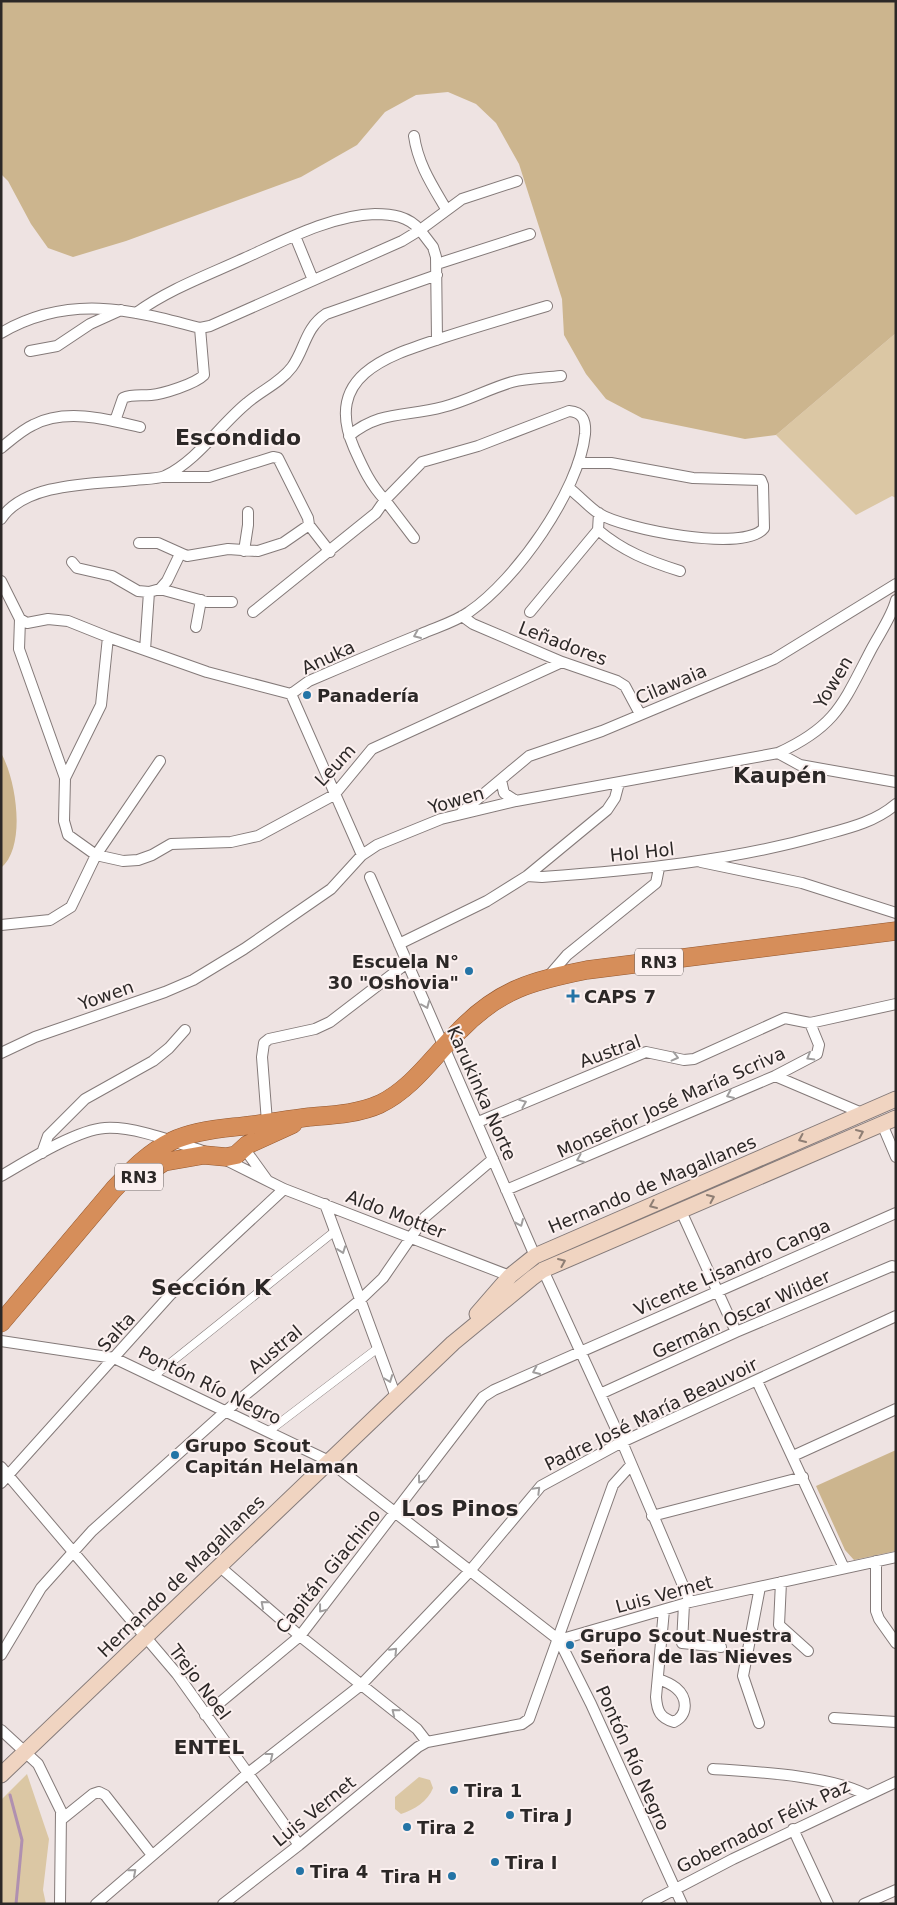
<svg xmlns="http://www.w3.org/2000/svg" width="897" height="1905" font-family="'DejaVu Sans',sans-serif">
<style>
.green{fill:#dbc7a4}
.forest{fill:#ccb58e}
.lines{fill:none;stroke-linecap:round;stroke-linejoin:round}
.stream{stroke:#b090b0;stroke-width:3}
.pedestrian-casing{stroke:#847a79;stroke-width:9}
.minor-casing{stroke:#847a79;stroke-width:12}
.secondary-casing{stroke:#847a79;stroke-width:17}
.trunk-casing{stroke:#94572e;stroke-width:19}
.pedestrian{stroke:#fff;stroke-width:8}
.minor{stroke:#fff;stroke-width:10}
.secondary{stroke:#f0d4c1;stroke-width:15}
.trunk{stroke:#d68e5a;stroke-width:18}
.oneway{stroke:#a09e9e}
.oneway2{stroke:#8e7e74}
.poi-dot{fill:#2474a6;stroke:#fbf0ef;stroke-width:2}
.labels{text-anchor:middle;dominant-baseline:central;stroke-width:4;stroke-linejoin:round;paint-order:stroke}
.shield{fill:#fbf0ef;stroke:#6a6463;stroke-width:1}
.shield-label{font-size:16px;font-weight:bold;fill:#2c2827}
.street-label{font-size:18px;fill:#2c2827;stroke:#fbf0ef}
.poi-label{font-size:18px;font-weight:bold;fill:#2c2827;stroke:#fbf0ef;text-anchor:start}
.quarter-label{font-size:20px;font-weight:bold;fill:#2c2827;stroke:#fbf0ef}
.district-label{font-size:22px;font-weight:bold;fill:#2c2827;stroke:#fbf0ef}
</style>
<rect width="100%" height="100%" fill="#eee3e2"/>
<path class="green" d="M896 333V498L892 496 856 515 776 435Z
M27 1774 49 1839 43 1890 46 1904H2L1 1800Z
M419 1777 430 1780 433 1788C428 1801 414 1810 401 1814L395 1809V1797Z"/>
<path class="forest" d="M1 1H896V333L776 435 745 439 642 418 606 399 586 374 564 335 562 299 519 164 496 123 476 104 448 92 416 95 385 112 357 145 301 177 126 241 73 257 48 248 31 224 8 181 1 174Z
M1 753C16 779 27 846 1 868Z
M896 1450V1551L854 1560 845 1550 816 1486Z"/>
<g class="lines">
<path class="stream" d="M10 1795 22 1840 16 1904"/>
<g class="pedestrian-casing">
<path id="pedestrian" d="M154 1376 335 1231
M269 1431 378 1348"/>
</g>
<g class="minor-casing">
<path id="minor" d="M414 136C418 164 432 185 446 209
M295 236 313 280
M437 264 530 234
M136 313C169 289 208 275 245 258 283 241 332 215 375 214 392 214 408 216 420 230L462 199 517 181
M1 333C68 294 130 309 200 328L210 326 402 241 420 230 433 247 436 257 437 340
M30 351 57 346 90 324 121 310
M115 421 123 398C132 394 141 396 151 395 163 394 195 384 204 375L200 328
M349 436C380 410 407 417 443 407 467 401 488 389 512 382 527 378 545 378 561 376
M1 448C11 440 22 430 33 425 65 408 107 419 140 427
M569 488C579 496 588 506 598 513 622 529 745 553 764 528L763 485 761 480 693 478 611 463H578
M599 513 598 530C623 551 648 561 680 571
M1 519C25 482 95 484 135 480 144 479 157 479 165 476 198 460 220 425 247 403 262 390 280 383 292 367 305 349 305 328 326 314L437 275
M309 525 330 552
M139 543H158L187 556 228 549 258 551 283 543 309 525 308 518 278 458 273 457 209 477H164
M244 551 248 525V512
M72 562 77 568 112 576 138 591 149 592 160 589 207 602H232
M1 581 20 619 19 649 65 778
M160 589 167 581 180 554
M253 612 376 513 385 500 414 538
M530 612 598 530
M462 616 473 624 562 662 617 681 625 686 640 714
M20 619 27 623 48 619 68 621 108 637 207 672 291 694 309 681C346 665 384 649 421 634 437 627 455 622 469 612 516 580 579 491 585 434 586 421 583 412 569 411L478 446 422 462 385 500C370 484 363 468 354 448 322 374 390 355 445 337 479 326 513 316 547 306
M196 627 201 600
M108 637 101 705 65 778 64 821 68 835 96 855 123 861 138 860 152 855 171 844 231 842 258 836 334 795 372 749 562 662
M145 650 149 592
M291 694 362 855
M778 753 800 765 896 782
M501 780 504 793 516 801
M462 812 529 756 602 731 774 659 896 584
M701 862 802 883 896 913
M527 876 542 877C637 870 731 861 823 835 849 828 875 822 896 804
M370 877 535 1256
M1 925 50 920 71 907 96 855 160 761
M399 944 487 901 527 876 607 810 615 798 619 783
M548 977 567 955 656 883 659 868
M1 1053 35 1037 165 992 193 980 244 949 331 889 362 855 377 845 441 819 516 801 778 753C837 726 843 703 872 648 880 633 892 616 896 600
M775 1076 862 1113
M267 1122 262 1057 264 1043 269 1039 315 1029 330 1022 407 963
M478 1122 646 1052 684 1060 694 1059 785 1018 810 1023 896 1004
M882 1124 896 1157
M244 1148 267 1180
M42 1153 48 1136 85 1099 153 1061 169 1048 185 1030
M222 1158 284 1189 510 1276
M1 1176C27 1161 76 1130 105 1128 135 1126 177 1143 206 1152
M506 1190 775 1076 817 1054 819 1045 810 1023
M325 1204 396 1397
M681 1211 736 1332
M543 1270 622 1442 690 1602
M1 1341 114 1358 329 1461 559 1640 591 1704 682 1904
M757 1381 844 1568
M600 1394 736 1332 892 1266 896 1267
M793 1456 896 1409
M1 1467 177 1674 299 1845
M1 1483 171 1294 284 1189
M652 1516 803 1477
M876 1561V1611L879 1619 896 1643
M219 1566 300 1636 417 1729 427 1742
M781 1582 779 1625 808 1651
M684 1604 682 1643 721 1647
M559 1640 690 1602 896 1557
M1 1655 41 1588 92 1531 227 1410 360 1300 383 1278 425 1217 493 1159
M658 1679C664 1681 671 1684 676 1688 688 1698 688 1715 674 1722 660 1718 657 1711 656 1697L664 1610
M205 1715 300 1636 483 1397 494 1390 896 1213
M834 1718 896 1722
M759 1723 743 1676 760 1587
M1 1730 38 1764 61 1811 60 1904
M713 1769C756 1772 829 1775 867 1795
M62 1819 93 1794 99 1792 105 1795 152 1855
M793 1829 828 1904
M96 1904 247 1774 361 1685 469 1572 541 1486 622 1442 896 1316
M223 1904 299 1845 418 1747 427 1742 522 1724 529 1719 613 1485 631 1465
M647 1904 733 1859 896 1782
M864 1904 896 1890"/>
</g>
<g class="secondary-casing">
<path id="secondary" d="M477 1314 510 1276 535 1256 896 1099
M1 1775 453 1343 532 1278 543 1270 896 1118"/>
</g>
<g class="trunk-casing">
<path id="trunk" d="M136 1180 164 1162 204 1155 226 1157 236 1155 247 1145 293 1124
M1 1323 114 1189C131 1171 149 1152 172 1141 191 1132 214 1129 234 1127 259 1125 284 1120 309 1117 332 1115 358 1114 380 1104 413 1088 434 1055 460 1030 500 989 532 981 587 970L896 931"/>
</g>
<use href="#pedestrian" class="pedestrian"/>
<use href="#minor" class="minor"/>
<use href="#secondary" class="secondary"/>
<use href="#trunk" class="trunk"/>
</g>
<defs><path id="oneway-chevron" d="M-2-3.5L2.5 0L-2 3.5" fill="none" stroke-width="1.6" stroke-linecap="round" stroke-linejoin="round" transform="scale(1.25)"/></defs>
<g class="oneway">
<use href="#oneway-chevron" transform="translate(417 635) rotate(157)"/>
<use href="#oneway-chevron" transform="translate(426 1005) rotate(67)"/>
<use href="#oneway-chevron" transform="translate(675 1057) rotate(14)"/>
<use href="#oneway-chevron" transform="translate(810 1057) rotate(150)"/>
<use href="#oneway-chevron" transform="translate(730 1095) rotate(157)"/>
<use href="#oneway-chevron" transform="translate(523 1103) rotate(-22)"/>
<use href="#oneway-chevron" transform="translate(580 1159) rotate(157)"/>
<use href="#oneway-chevron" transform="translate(520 1223) rotate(66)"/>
<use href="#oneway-chevron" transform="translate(342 1250) rotate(70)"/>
<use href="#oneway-chevron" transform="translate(536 1371) rotate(156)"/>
<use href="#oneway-chevron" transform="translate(389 1379) rotate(69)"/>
<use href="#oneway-chevron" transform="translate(421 1480) rotate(126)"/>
<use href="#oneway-chevron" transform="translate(537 1490) rotate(-45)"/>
<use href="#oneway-chevron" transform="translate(436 1545) rotate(38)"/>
<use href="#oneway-chevron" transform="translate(264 1604) rotate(-139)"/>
<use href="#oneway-chevron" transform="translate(322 1609) rotate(128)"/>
<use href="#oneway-chevron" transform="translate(394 1651) rotate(-46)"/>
<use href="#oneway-chevron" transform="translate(395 1712) rotate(-141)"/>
<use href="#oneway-chevron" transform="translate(270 1756) rotate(-38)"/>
<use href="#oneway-chevron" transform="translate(133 1872) rotate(-41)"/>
</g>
<g class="oneway2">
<use href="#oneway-chevron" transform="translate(860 1133) rotate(-24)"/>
<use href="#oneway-chevron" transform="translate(802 1139) rotate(156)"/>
<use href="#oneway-chevron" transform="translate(711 1198) rotate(-24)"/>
<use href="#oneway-chevron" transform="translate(653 1205) rotate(157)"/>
<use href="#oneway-chevron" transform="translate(562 1262) rotate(-23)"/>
</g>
<g class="poi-dot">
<circle cx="307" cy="695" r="5"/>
<circle cx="469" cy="971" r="5"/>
<path d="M570.5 988.5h5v5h5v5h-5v5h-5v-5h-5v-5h5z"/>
<circle cx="175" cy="1455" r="5"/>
<circle cx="570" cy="1645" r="5"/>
<circle cx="454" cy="1790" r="5"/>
<circle cx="510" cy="1815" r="5"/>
<circle cx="407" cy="1827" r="5"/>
<circle cx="495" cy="1862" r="5"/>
<circle cx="300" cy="1871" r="5"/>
<circle cx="452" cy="1876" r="5"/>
</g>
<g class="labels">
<g class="shield">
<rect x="635" y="948.5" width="48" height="27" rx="4"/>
<rect x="115" y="1163.5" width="48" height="27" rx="4"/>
</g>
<g class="shield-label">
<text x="659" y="962">RN3</text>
<text x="139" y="1177">RN3</text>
</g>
<g class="street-label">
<text transform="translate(563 643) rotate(21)">Leñadores</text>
<text transform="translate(328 657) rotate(-25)">Anuka</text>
<text transform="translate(833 682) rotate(-59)">Yowen</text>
<text transform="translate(671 684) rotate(-23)">Cilawaia</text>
<text transform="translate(335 765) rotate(-47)">Leum</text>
<text transform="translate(456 800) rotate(-16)">Yowen</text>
<text transform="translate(642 852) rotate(-6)">Hol Hol</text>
<text transform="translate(106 995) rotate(-19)">Yowen</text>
<text transform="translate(610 1051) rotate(-20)">Austral</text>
<text transform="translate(482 1093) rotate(66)">Karukinka Norte</text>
<text transform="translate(671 1102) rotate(-24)">Monseñor José María Scriva</text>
<text transform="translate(652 1184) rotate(-23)">Hernando de Magallanes</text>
<text transform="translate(396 1214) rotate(21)">Aldo Motter</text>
<text transform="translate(732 1267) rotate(-24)">Vicente Lisandro Canga</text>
<text transform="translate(741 1314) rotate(-24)">Germán Oscar Wilder</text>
<text transform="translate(116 1332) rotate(-48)">Salta</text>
<text transform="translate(275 1349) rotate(-40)">Austral</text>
<text transform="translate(210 1385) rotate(26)">Pontón Río Negro</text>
<text transform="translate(651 1414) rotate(-26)">Padre José María Beauvoir</text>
<text transform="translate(328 1571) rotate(-51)">Capitán Giachino</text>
<text transform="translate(181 1576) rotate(-44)">Hernando de Magallanes</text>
<text transform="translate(664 1594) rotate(-15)">Luis Vernet</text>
<text transform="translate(200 1682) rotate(53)">Trejo Noel</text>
<text transform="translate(633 1758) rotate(66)">Pontón Río Negro</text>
<text transform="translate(314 1811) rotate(-39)">Luis Vernet</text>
<text transform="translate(763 1826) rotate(-26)">Gobernador Félix Paz</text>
</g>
<g class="poi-label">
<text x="317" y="695">Panadería</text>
<text x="459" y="961" text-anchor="end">Escuela N°<tspan x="459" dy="21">30 "Oshovia"</tspan></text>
<text x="584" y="996">CAPS 7</text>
<text x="185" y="1445">Grupo Scout<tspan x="185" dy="21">Capitán Helaman</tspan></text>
<text x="580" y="1635">Grupo Scout Nuestra<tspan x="580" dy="21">Señora de las Nieves</tspan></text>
<text x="464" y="1790">Tira 1</text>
<text x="520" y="1815">Tira J</text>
<text x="417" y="1827">Tira 2</text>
<text x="505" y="1862">Tira I</text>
<text x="310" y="1871">Tira 4</text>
<text x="442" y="1876" text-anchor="end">Tira H</text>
</g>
<g class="quarter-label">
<text x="209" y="1747">ENTEL</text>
</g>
<g class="district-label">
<text x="238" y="437">Escondido</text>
<text x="780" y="775">Kaupén</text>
<text x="211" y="1287">Sección K</text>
<text x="460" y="1508">Los Pinos</text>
</g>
</g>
<rect width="897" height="1905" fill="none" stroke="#2c2827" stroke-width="5"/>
</svg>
